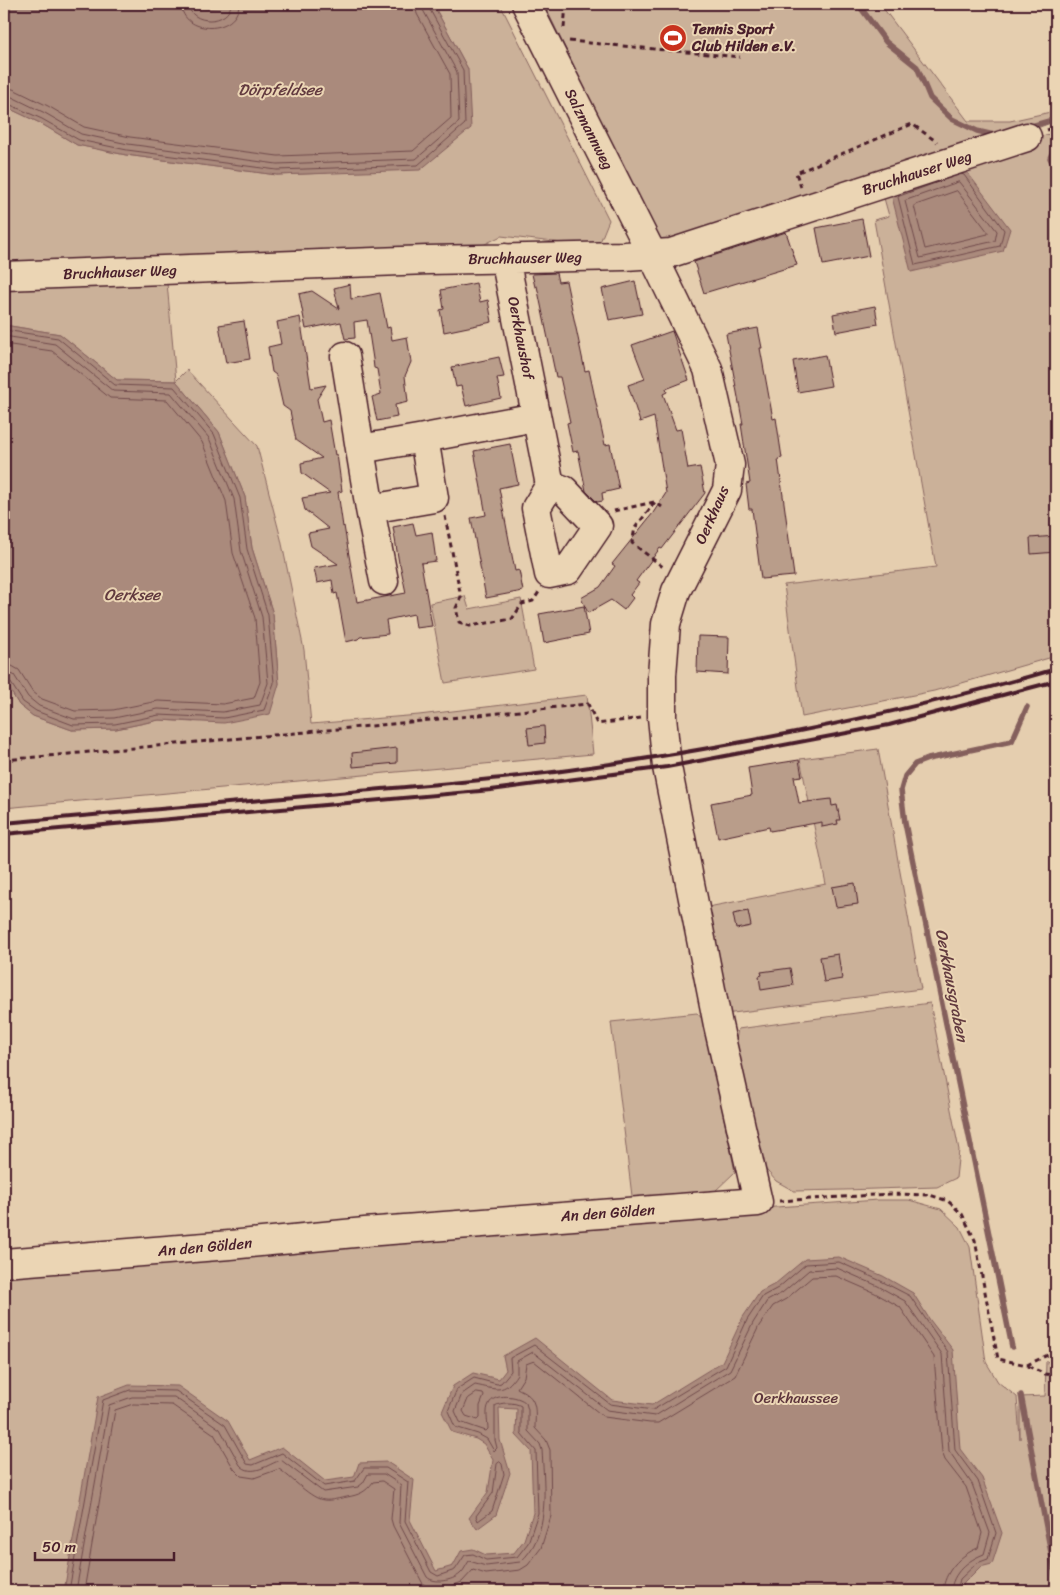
<svg xmlns="http://www.w3.org/2000/svg" width="1060" height="1595" font-family="Sriracha,sans-serif">
<style>
.green{fill:#cbb199;stroke:#8a6862}
.water{fill:#aa8a7c;stroke:#845f5c}
.lines{fill:none;stroke-linecap:round;stroke-linejoin:round}
.shore{stroke:#704a4b;stroke-width:1}
.stream{stroke:#845f5c;stroke-width:5.5}
.building{fill:#b99d8a;stroke:#4a1f2b}
.minor-casing{stroke:#4a1f2b;stroke-width:31}
.path{stroke:#4a1f2b;stroke-width:3;stroke-dasharray:5 4;stroke-linecap:butt}
.minor{stroke:#ebd5b4;stroke-width:28}
.rail{stroke:#4a1f2b;stroke-width:4}
.labels{text-anchor:middle;dominant-baseline:central;stroke-width:4;stroke-linejoin:round;paint-order:stroke}
.poi-label{font-size:15px;font-weight:bold;fill:#4a1f2b;stroke:#ebd5b4;text-anchor:start}
.street-label{font-size:15px;fill:#4a1f2b;stroke:#ebd5b4}
.park-label{font-size:15px;fill:#5d353c;stroke:#ebd5b4}
.water-label{font-size:16px;font-style:italic;fill:#623a3f;stroke:#ebd5b4}
</style>
<rect width="100%" height="100%" fill="#e5ceaf"/>
<filter id="ink" filterUnits="userSpaceOnUse"><feTurbulence type="fractalNoise" baseFrequency=".02" numOctaves="2"/><feDisplacementMap in="SourceGraphic" scale="10" xChannelSelector="R" yChannelSelector="G"/><feConvolveMatrix kernelMatrix="1 2 1 2 8 2 1 2 1" color-interpolation-filters="sRGB"/></filter>
<g filter="url(#ink)">
<path class="green" d="M433 4H500L609 220 598 247 501 236 477 248 167 283 176 381 187 370 257 446 281 539 304 650 311 724 419 715 587 695 593 754 4 808V680L19 705 33 716 72 730 116 729 159 720 193 722 279 684 273 614 252 548 245 497 219 432 176 381 117 380 60 334 4 325V106L40 123 77 145 126 155 277 175 327 173 468 69Z
M544 4H880L968 121H1010L1055 111 1056 121 1002 141 669 244 654 238 597 114Z
M1056 132V656L934 691 802 717 784 585 936 567 874 220 889 216 882 191 1021 142Z
M465 596 469 609 521 599 534 669 445 683 430 603Z
M878 749 921 989 725 1014 703 908 826 884 800 759Z
M930 1003 959 1150 956 1178 937 1187 844 1190 794 1191 776 1181 761 1164 736 1040 738 1029Z
M697 1013 704 1021 735 1172 713 1193 637 1200 632 1196 611 1022Z
M878 1200H909L941 1209 960 1227 970 1247 986 1362 998 1382 1017 1397 1020 1439V1397L1045 1396 1046 1362 1056 1360V1591H4V1275L733 1210Z"/>
<path class="water" d="M4 4H195L206 9 230 4H433L468 69 471 128 420 170 277 175 126 155 77 145 40 123 4 106Z
M964 168 1010 229 1003 251 911 272 891 193Z
M4 325 60 334 117 380 176 381 219 432 245 497 252 548 273 614 279 684 270 714 224 723 159 720 116 729 72 730 33 716 19 705 4 680Z
M839 1257 883 1276 913 1293 930 1320 953 1350 960 1449 982 1478 1002 1533 992 1564 980 1567 964 1583 962 1591H64L98 1397 129 1385 178 1386 228 1421 250 1460 282 1447 325 1481 354 1477 359 1463 387 1462 414 1480 410 1520 436 1571 453 1566 461 1551 473 1549 486 1555 514 1553 524 1540 533 1513 531 1451 516 1435 517 1409 499 1408 500 1440 510 1473 496 1515 477 1529 469 1518 488 1492 493 1460 484 1444 476 1439 452 1432 442 1412 453 1386 473 1373 499 1379 506 1370 503 1356 535 1338 612 1400 652 1405 722 1362 743 1317 760 1292 775 1284 805 1259Z"/>
<g class="lines">
<path class="shore" d="M181 4C182 36 238 35 239 4
M188 4C190 26 230 25 231 4
M4 88 13 89 48 106 84 127 130 137 278 156 413 151 451 118 450 74 417 14 415 4
M4 95 10 96 45 113 81 134 128 144 277 164 416 159 459 122 457 72 423 10 422 4
M4 102 42 119 79 140 127 150 277 170 418 165 465 124 463 70 429 8V4
M961 174 964 175 1004 230 1000 246 915 265 898 197Z
M959 182 997 231 995 241 920 258 905 201Z
M957 191 988 232V234L925 249 914 206Z
M4 330 58 338 115 385 174 387 214 434 240 498 247 549 268 615 274 683 264 710 224 718 159 715 115 724 73 725 36 711 23 702 9 680 4 678
M4 336 55 344 113 391 171 393 209 438 234 499 241 551 262 617 268 683 260 705 223 712 158 709 114 718 74 719 39 706 28 697 14 675 4 672
M4 344 52 351 110 398 167 400 202 442 226 501 233 553 255 618 260 682 254 698 223 704 158 701 113 710 75 711 42 699 33 692 19 670 12 666 4 664
M477 1393 483 1394 484 1396 480 1406V1418L478 1420 466 1416 463 1411 468 1399Z
M500 1462 502 1464 504 1474 492 1511 478 1521 476 1516 493 1493 497 1464Z
M69 1591 103 1400 130 1390 176 1391 225 1425 247 1464 253 1465 282 1453 324 1486 355 1481 364 1468H386L408 1482 405 1521 431 1572 438 1576 455 1570 465 1555 473 1554 486 1560 517 1557 528 1543 538 1513 536 1451 521 1433V1406C515 1402 500 1402 495 1406V1440L497 1448 494 1451 487 1439 478 1434 455 1427 448 1411 457 1389 474 1378 497 1384 501 1383 511 1371 510 1358 534 1345 610 1404 653 1410 726 1366 747 1320 763 1296 778 1288 806 1264 839 1262 881 1281 910 1296 948 1352 955 1450 978 1481 996 1533 988 1559 977 1563 960 1579 957 1591
M76 1591 109 1405 132 1397H174L220 1429 240 1465C252 1478 268 1464 281 1460L323 1492 358 1487 363 1483 368 1474H384L401 1485 399 1523 427 1577C434 1584 452 1581 460 1574 464 1571 466 1565 469 1561L486 1566 520 1562C551 1536 544 1486 542 1450L540 1444 528 1431V1410L526 1403C518 1395 494 1393 489 1404 485 1411 488 1422 488 1429L486 1431 460 1422 455 1411 462 1394 475 1385C496 1389 504 1395 517 1374V1361L533 1352 607 1410 655 1416 730 1370 753 1323 767 1301 782 1293 809 1270 837 1268 878 1286 905 1301 942 1354 949 1451 972 1484 990 1533 984 1554C968 1560 952 1573 951 1591
M84 1591 115 1410 133 1404 172 1405 214 1434 234 1469 241 1476 254 1478 279 1469C291 1477 311 1499 324 1500 331 1501 340 1498 347 1497 359 1495 366 1492 373 1482L382 1481 394 1489 391 1519 393 1526 423 1584 432 1589H443L462 1582 473 1570 486 1574 520 1570 528 1565 541 1548 551 1516 550 1450 546 1440 535 1428C535 1416 538 1402 527 1394 524 1391 520 1390 517 1388L524 1377 526 1364 534 1361 604 1417 650 1423H658L735 1376 759 1326 773 1306 786 1299 812 1277 836 1276 875 1293 900 1307 934 1357 942 1452 945 1460 966 1487 982 1533 978 1548C960 1555 944 1572 943 1591"/>
<path class="stream" d="M858 4 886 42 917 67 930 98 952 119 977 131 998 136
M1028 127 1049 121
M1056 143 1050 158 1056 170
M1053 662 1056 655
M1012 1347 905 823 901 790 905 776 915 764 928 759 1012 741 1027 707
M1021 1395 1056 1579"/>
</g>
<path class="building" d="M862 219 869 256 823 265 816 228Z
M786 232 797 265 704 293 694 262Z
M556 273 558 282 566 281 585 371 589 370 605 445 610 444 619 489 602 493 603 501 597 502 586 491 578 451 573 452 567 423 570 422 560 377H556L537 286 535 287 532 274Z
M635 281 642 314 609 320 602 289Z
M476 283 480 302 488 300 492 322 444 332 440 310 444 309 441 290Z
M350 284 351 299 380 293 387 328 390 327 392 340 407 337 411 362 405 376 408 402 395 405 397 417 377 421 372 397 381 394 377 369 374 368 373 359 367 320 354 322 355 338 345 339 341 322 306 329 299 294 312 291 339 309 334 288Z
M875 306 878 324 836 332 833 314Z
M300 317 311 388 326 385 317 399 322 422 329 420 335 455 337 454 342 491 338 492 343 527 344 526 357 602 406 593 400 564 399 563 393 527 413 523 416 535 432 532 436 561 421 563 432 626 416 628 414 614 386 620 388 634 360 637 358 639 346 642 337 593 334 594 332 580 317 583 314 568 338 564 311 546 308 533 329 529 305 510 302 498 330 493 302 473 301 463 322 458 296 440 290 411 283 406 276 375 272 372 268 347 281 344 277 322Z
M244 321 250 359 226 363 219 325Z
M758 328 762 348H760L773 419 776 418 782 458 778 459 794 576 761 579 752 509H749L746 484 750 483 741 424H743L726 334Z
M672 331 689 380 666 389 667 392 663 394 676 430 681 429 688 469 700 467 705 493 662 549 660 548 636 581 639 583 630 595 633 598 624 610 611 600 588 613 581 598 600 587 615 566 612 564 653 513 666 493 654 417 640 422 628 385 645 379 632 345Z
M825 355 831 386 798 392 793 361Z
M499 357 504 377 497 378 501 398 466 406 461 386 456 387 452 367Z
M510 444 518 484 499 488 515 571 519 570 523 591 486 598 471 518 486 515 474 451Z
M1056 536V552L1031 554 1030 538Z
M584 606 589 634 544 643 539 614Z
M698 636 729 637 728 674 697 672Z
M544 726 545 743 529 745 527 728Z
M397 748V763L353 767 352 753Z
M799 760 802 776 794 777 799 803 831 799 832 806 837 805 840 820H837L838 824 822 827V822L770 831 769 827 718 838 711 803 752 795 748 768Z
M855 883 858 904 836 907 832 887Z
M748 911 751 926 736 929 733 914Z
M838 954 842 979 824 982 820 957Z
M790 968 793 985 761 990 759 976 762 975 761 972Z"/>
<g class="lines">
<g class="minor-casing">
<path id="minor" d="M505 258 550 485 536 508 549 574 568 570 598 526 564 490 550 485
M4 276 428 260 625 256 671 253 1027 137
M345 356 360 449
M424 438 434 498 370 509 360 449Z
M424 438 536 417
M370 509 384 581
M4 1263 230 1245 365 1232 758 1202 718 1025 667 767 662 717V675L666 624 676 591 727 490 730 465 708 369 652 254 526 4"/>
</g>
<path class="path" d="M564 28 566 4
M569 41 740 57
M1047 130 1056 127
M801 187 796 173 912 124 937 142
M662 507 655 502 635 528 632 543 663 567
M614 511 654 502
M445 516 461 597 456 608 459 622 470 626 512 619 522 604 533 601 539 592
M4 760 371 726 588 704 597 724 641 718
M779 1201 890 1194 930 1195 948 1201 962 1214 975 1240 998 1359 1027 1365 1056 1351
M1028 1366 1045 1374 1056 1375"/>
<use href="#minor" class="minor"/>
<path class="rail" d="M4 823C119 813 235 802 350 792 423 785 497 780 569 770 734 747 896 715 1056 669
M4 834 491 790 667 767 889 725 1056 681"/>
</g>
</g>
<defs>
<g id="stadium-disc" transform="scale(1.4375)"><circle r="9.5" fill="#c8321e" stroke="#ebd5b4"/><path d="M0-5a6.5 5 0 1 0 0 10a6.5 5 0 1 0 0-10ZM-3.5-1.8h7v3.6h-7Z" fill="#fff"/></g>
</defs>
<g fill-rule="evenodd">
<use href="#stadium-disc" x="673" y="38"/>
</g>
<g class="labels">
<g class="poi-label">
<text x="692" y="29">Tennis Sport<tspan x="692" dy="17">Club Hilden e.V.</tspan></text>
</g>
<g class="street-label">
<text transform="translate(589 129) rotate(63)">Salzmannweg</text>
<text transform="translate(917 173) rotate(-18)">Bruchhauser Weg</text>
<text transform="translate(525 258) rotate(-1)">Bruchhauser Weg</text>
<text transform="translate(120 272) rotate(-2)">Bruchhauser Weg</text>
<text transform="translate(521 338) rotate(79)">Oerkhaushof</text>
<text transform="translate(712 515) rotate(-66)">Oerkhaus</text>
<text transform="translate(608 1213) rotate(-4)">An den Gölden</text>
<text transform="translate(205 1247) rotate(-5)">An den Gölden</text>
</g>
<g class="park-label">
<text x="796" y="1398">Oerkhaussee</text>
</g>
<g class="water-label">
<text x="280" y="89">Dörpfeldsee</text>
<text x="132" y="594">Oerksee</text>
<text transform="translate(952 985) rotate(79)">Oerkhausgraben</text>
</g>
</g>
<rect width="1060" height="1595" fill="none" stroke="#ebd5b4" stroke-width="20"/>
<rect x="10" y="10" width="1040" height="1575" fill="none" stroke="#4a1f2b" stroke-width="2" filter="url(#ink)"/>
<path d="M35 1552v8h139v-8" fill="none" stroke="#4a1f2b" stroke-width="2.5"/>
<text x="42" y="1552" font-size="15" fill="#4a1f2b" stroke="#ebd5b4" stroke-width="4" paint-order="stroke">50 m</text>
</svg>
